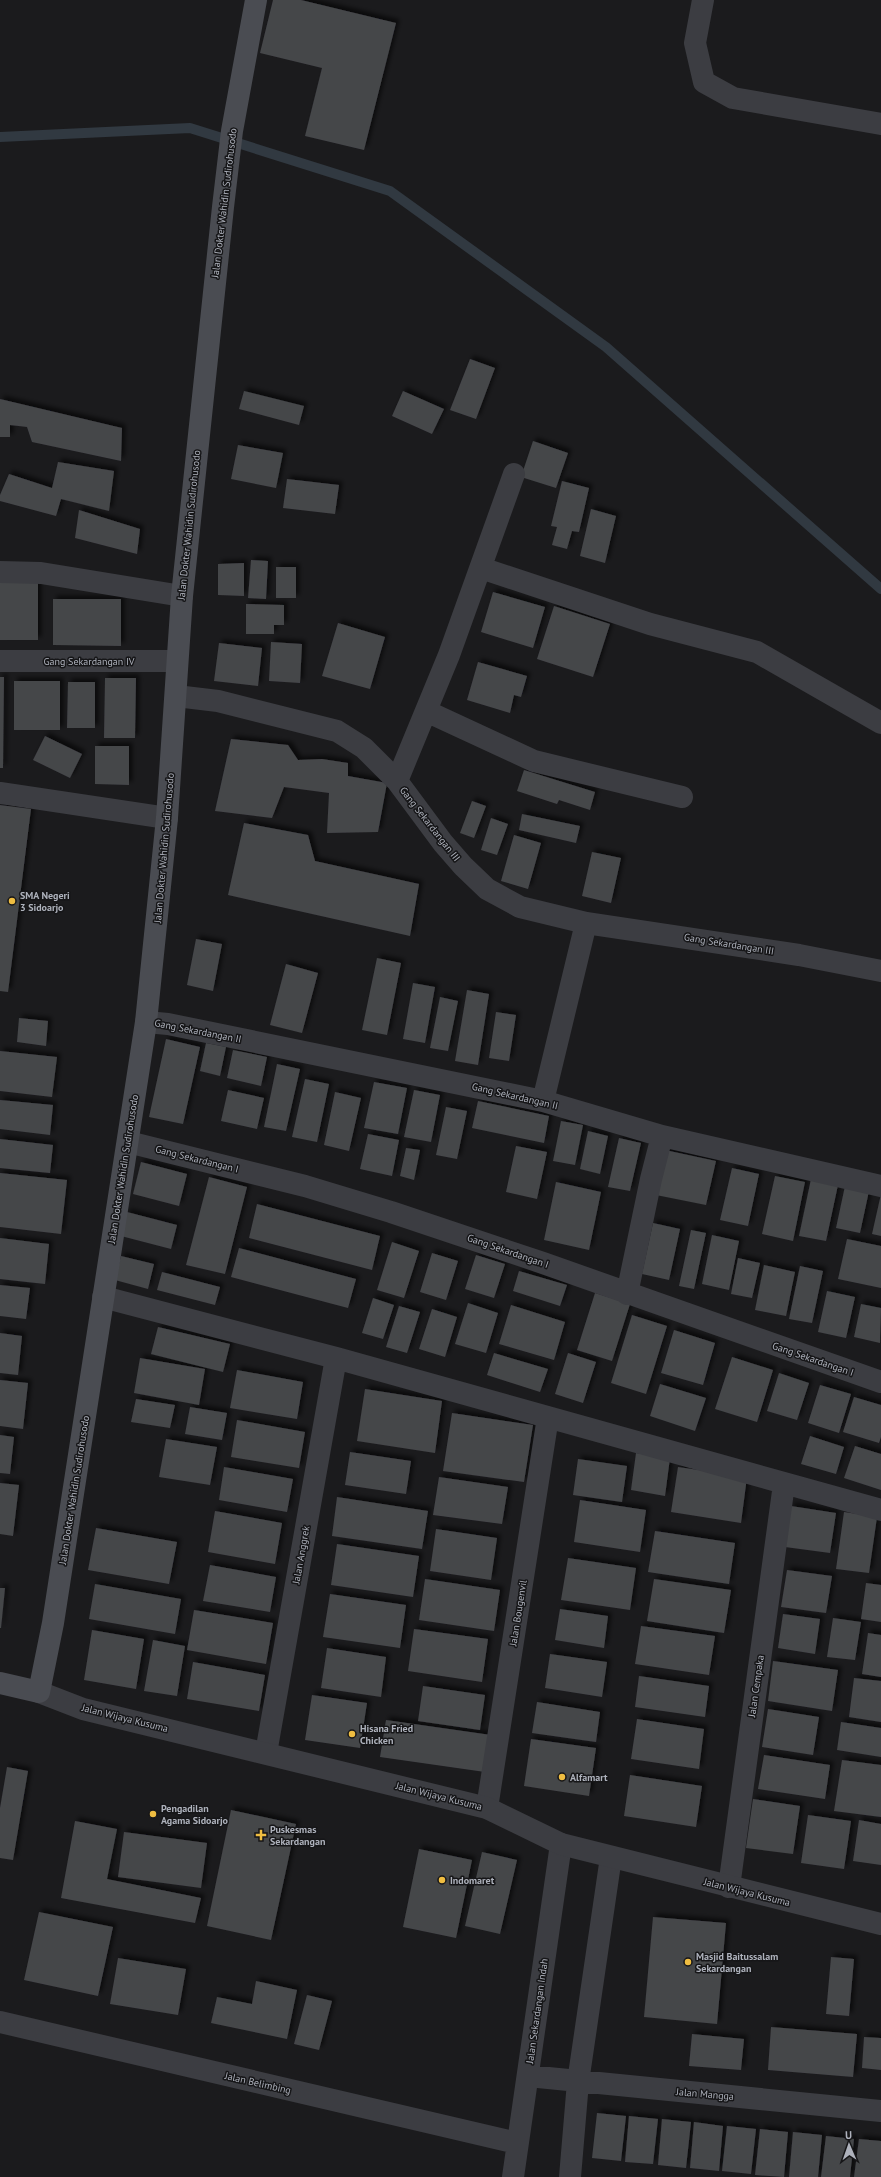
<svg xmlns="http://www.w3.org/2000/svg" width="881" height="2177" font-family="'PT Sans',sans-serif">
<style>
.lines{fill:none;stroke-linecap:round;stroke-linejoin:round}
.stream{stroke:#313941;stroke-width:10}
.building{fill:#45464a;filter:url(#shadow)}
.minor{stroke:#3c3d42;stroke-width:22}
.tertiary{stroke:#3c3d42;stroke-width:22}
.secondary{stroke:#4a4c52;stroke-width:22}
.poi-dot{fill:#efbd41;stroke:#161618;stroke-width:1.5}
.labels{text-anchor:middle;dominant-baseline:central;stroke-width:3;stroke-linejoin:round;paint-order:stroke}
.street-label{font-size:10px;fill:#aeb2bc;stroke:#161618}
.poi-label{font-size:10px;font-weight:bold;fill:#aeb2bc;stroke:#161618;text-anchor:start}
</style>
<defs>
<filter id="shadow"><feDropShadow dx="3.5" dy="-3.5" stdDeviation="2" flood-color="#0009"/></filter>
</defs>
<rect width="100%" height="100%" fill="#1b1b1d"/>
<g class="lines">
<path class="stream" d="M0 137 190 128 390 191 606 347 881 589"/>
</g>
<path class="building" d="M273 0H301L396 23 364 150 305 136 322 68 260 53Z
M470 359 495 368 476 419 450 410Z
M244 391 304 406 299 425 239 409Z
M403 391 444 409 432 434 392 416Z
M0 399 122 428 121 461 32 442 27 427 10 425V437H0Z
M533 441 568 453 556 488 521 477Z
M238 445 283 453 276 488 231 479Z
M58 462 114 471 109 511 61 499 56 516 0 501V495L9 474 52 488Z
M287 479 339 485 335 514 283 508Z
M562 481 589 488 579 532 572 531 567 549 552 545 557 527 551 526Z
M591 509 616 516 605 563 580 556Z
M79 510 140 529 137 554 75 538Z
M251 560 268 561 266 599 248 598Z
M244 563V596L218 595V564Z
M276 567H296V598H276Z
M0 580H38V640H0Z
M493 592 545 607 533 648 481 632Z
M53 599H121V646L53 645Z
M246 604 284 605V625H274V634H246Z
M554 606 610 624 593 677 537 659Z
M338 623 385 637 370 689 322 676Z
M271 642 302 644 300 683 269 681Z
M219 643 262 648 258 686 214 681Z
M478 662 527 676 521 697 514 695 510 713 467 700Z
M0 677H4L3 768H0Z
M105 678H136L135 738H104Z
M14 681H60V730H14Z
M68 682H95V728H67Z
M45 736 82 754 70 778 33 760Z
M231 739 288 745 298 760 322 759 348 763V776L387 783 378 832 327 833 329 793 284 787 272 818 215 811Z
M95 746H129V785L95 784Z
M524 770 595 792 590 810 559 800 557 804 517 791Z
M472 801 486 806 474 838 460 833Z
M0 805 31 809 8 992 0 991Z
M522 814 580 826 576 843 519 830Z
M491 818 508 824 497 855 481 850Z
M244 823 308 835 315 861 419 884 410 936 228 895Z
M514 835 541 843 528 889 501 881Z
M592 852 621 858 611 903 582 896Z
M196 939 222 944 213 991 187 985Z
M377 958 401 963 387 1035 362 1030Z
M286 964 318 973 302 1033 270 1025Z
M413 983 435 987 425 1043 403 1039Z
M467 990 489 994 478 1065 455 1061Z
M440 997 458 1001 448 1051 430 1048Z
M496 1012 516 1015 509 1061 489 1058Z
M19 1018 48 1021 46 1046 17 1042Z
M166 1039 200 1047 183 1124 149 1117Z
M206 1043 226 1047 220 1076 200 1071Z
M233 1050 267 1057 261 1086 227 1078Z
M0 1051 57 1057 52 1097 0 1091Z
M277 1064 300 1069 286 1131 264 1127Z
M305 1079 329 1084 317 1142 292 1137Z
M374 1082 407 1088 398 1134 364 1128Z
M228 1090 264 1098 257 1129 221 1121Z
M414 1090 440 1095 431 1142 404 1137Z
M335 1092 361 1098 349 1151 324 1145Z
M0 1100 53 1105 50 1135 0 1129Z
M478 1101 549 1116 544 1143 472 1128Z
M446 1107 467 1111 457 1159 436 1155Z
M561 1121 583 1125 575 1165 553 1161Z
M588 1131 608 1136 600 1174 580 1169Z
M368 1134 399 1140 392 1176 360 1169Z
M619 1138 641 1143 630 1191 608 1187Z
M0 1139 53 1145 50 1173 0 1168Z
M516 1146 547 1152 537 1199 506 1192Z
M406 1148 420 1150 414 1180 400 1176Z
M665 1150 716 1161 706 1205 656 1195Z
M141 1162 187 1174 179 1206 133 1194Z
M732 1168 759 1174 748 1226 720 1220Z
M0 1173 67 1180 61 1234 0 1227Z
M775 1176 805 1182 793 1241 762 1234Z
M209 1177 247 1187 225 1274 186 1265Z
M811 1179 838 1185 826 1241 799 1236Z
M556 1182 601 1192 589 1250 544 1240Z
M845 1186 869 1191 860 1233 836 1228Z
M881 1194V1236L872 1234Z
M257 1204 380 1236 372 1270 249 1238Z
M127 1212 177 1225 171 1249 121 1236Z
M653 1223 680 1229 669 1280 642 1274Z
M691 1230 706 1233 694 1289 679 1286Z
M712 1235 739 1241 729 1290 702 1284Z
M0 1238 49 1244 45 1284 0 1279Z
M847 1239 881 1246V1288L838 1279Z
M392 1242 419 1251 404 1298 377 1290Z
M239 1248 356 1279 348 1308 231 1277Z
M432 1253 458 1261 446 1300 420 1292Z
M476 1255 505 1264 494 1298 465 1289Z
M121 1256 154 1264 148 1289 115 1280Z
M738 1258 760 1263 752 1298 731 1294Z
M764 1265 795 1272 786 1316 755 1310Z
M800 1266 823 1271 812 1323 789 1319Z
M519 1271 567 1285 560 1306 513 1291Z
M162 1272 220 1287 215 1305 157 1290Z
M0 1285 30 1288 26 1319 0 1316Z
M827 1291 855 1297 846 1338 818 1332Z
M595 1293 630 1304 612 1361 577 1350Z
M373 1298 394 1305 383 1339 362 1333Z
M468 1303 498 1313 486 1353 455 1344Z
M861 1304 881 1308 880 1343 854 1337Z
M511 1305 565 1322 554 1360 499 1344Z
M399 1306 420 1312 407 1353 386 1347Z
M432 1309 457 1317 445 1357 419 1349Z
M632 1315 667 1326 646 1394 611 1383Z
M158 1327 230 1344 223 1372 151 1354Z
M674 1330 715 1343 703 1385 661 1373Z
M0 1333 22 1336 18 1375 0 1373Z
M494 1353 548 1369 540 1392 487 1375Z
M568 1353 596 1362 583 1403 555 1394Z
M732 1357 773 1370 757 1422 715 1409Z
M140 1358 205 1369 199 1405 134 1393Z
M237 1370 303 1382 297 1419 230 1408Z
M779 1373 809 1383 797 1420 767 1411Z
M0 1380 28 1383 23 1429 0 1426Z
M660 1384 706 1398 695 1431 650 1416Z
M820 1385 851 1394 839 1433 808 1423Z
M365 1389 442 1401 435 1453 357 1441Z
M854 1397 881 1405V1437L879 1443 843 1432Z
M136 1399 175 1405 170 1428 131 1422Z
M190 1407 227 1413 222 1440 185 1434Z
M452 1413 533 1425 524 1482 443 1471Z
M237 1420 305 1432 299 1468 231 1457Z
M0 1435 14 1437 10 1474 0 1473Z
M810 1436 844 1447 836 1474 801 1464Z
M166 1439 217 1447 210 1485 159 1477Z
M855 1446 881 1454V1490L844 1478Z
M350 1452 411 1461 406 1494 345 1485Z
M636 1453 670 1458 665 1496 631 1490Z
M578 1459 627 1466 622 1502 573 1495Z
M224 1467 293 1479 287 1512 219 1500Z
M678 1467 747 1477 741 1523 671 1512Z
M439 1477 508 1487 502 1524 433 1515Z
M0 1483 19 1485 13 1536 0 1534Z
M337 1497 428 1511 422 1549 332 1536Z
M580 1500 646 1510 640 1552 574 1542Z
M791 1506 836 1513 830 1553 785 1547Z
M215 1511 282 1523 275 1564 208 1552Z
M844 1512 877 1517 869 1573 836 1569Z
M96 1528 177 1542 169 1584 88 1570Z
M436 1529 497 1538 491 1580 430 1571Z
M655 1531 735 1543 729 1584 648 1572Z
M337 1544 419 1556 413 1597 331 1585Z
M568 1558 636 1568 630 1610 561 1600Z
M210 1565 276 1577 270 1612 203 1601Z
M787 1570 832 1576 826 1613 781 1607Z
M425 1579 500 1590 494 1631 419 1620Z
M654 1579 731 1590 724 1633 647 1621Z
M866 1583 881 1585V1622L861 1619Z
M95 1584 181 1599 175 1634 89 1619Z
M0 1588H5L1 1628H0Z
M330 1594 406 1605 400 1648 323 1637Z
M560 1609 608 1616 604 1648 555 1640Z
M194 1610 273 1623 266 1664 187 1650Z
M783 1614 820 1619 815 1654 778 1648Z
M833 1618 861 1622 855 1660 827 1657Z
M641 1626 715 1636 709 1675 635 1664Z
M414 1629 488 1639 482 1682 408 1671Z
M92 1630 144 1639 136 1689 84 1680Z
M868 1633 881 1635V1677L862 1674Z
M153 1640 185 1646 177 1696 144 1691Z
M327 1648 386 1657 381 1697 321 1688Z
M550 1654 607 1662 602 1697 545 1688Z
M773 1661 838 1670 832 1711 768 1701Z
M193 1662 265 1675 259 1711 187 1699Z
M639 1676 709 1686 705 1717 635 1707Z
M854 1678 881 1681V1722L849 1717Z
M423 1686 485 1695 480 1730 418 1721Z
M312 1695 367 1703 360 1748 305 1740Z
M537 1702 600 1712 596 1742 532 1733Z
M768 1709 819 1717 813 1755 762 1747Z
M637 1719 704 1729 699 1769 631 1759Z
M386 1720 491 1735 485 1772 380 1757Z
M841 1722 881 1728V1757L837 1750Z
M531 1739 596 1748 589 1796 524 1786Z
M764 1755 830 1765 825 1799 758 1789Z
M842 1760 881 1765V1817L834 1811Z
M7 1767 28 1771 13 1860 0 1858V1808Z
M630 1775 702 1786 696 1827 624 1816Z
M753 1799 800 1806 793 1854 746 1848Z
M231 1810 296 1824 271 1940 207 1926Z
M808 1815 851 1821 844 1869 801 1863Z
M859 1820 881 1824V1865L853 1861Z
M75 1821 117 1829 107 1879 201 1898 195 1923 61 1898Z
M124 1832 207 1843 201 1888 118 1877Z
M419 1849 472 1860 456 1938 403 1927Z
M482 1852 517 1860 500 1934 465 1926Z
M39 1912 113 1927 98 1996 24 1980Z
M653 1917 726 1923 717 2024 644 2017Z
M831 1957 854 1959 849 2016 826 2014Z
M118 1958 186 1969 178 2015 110 2004Z
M256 1981 297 1990 287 2039 211 2023 217 1997 252 2004Z
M307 1995 332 2001 319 2050 294 2044Z
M771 2027 857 2034 853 2077 768 2070Z
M692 2034 744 2039 741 2070 689 2066Z
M864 2037 881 2038V2070L862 2068Z
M597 2113 626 2116 621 2161 592 2158Z
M629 2116 658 2119 653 2164 625 2162Z
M662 2119 691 2122 686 2168 658 2165Z
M694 2122 723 2126 719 2171 690 2168Z
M727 2126 756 2129 751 2174 722 2171Z
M760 2129 788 2132 784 2177 755 2175Z
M793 2132 822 2135 818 2177H789Z
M826 2136 854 2139 850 2177H821Z
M859 2139 881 2141V2177H854Z"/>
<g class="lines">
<path class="minor" d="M703 0 695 43 704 82 733 98 881 124
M481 568 650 624 757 652 881 723
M0 572 41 573 182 596
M0 661H177
M176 696 218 701 337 731 364 748 397 781 443 843 463 866 487 889 520 907 586 923 799 955 881 971
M426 711 534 761 682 797
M397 781 449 655 514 474
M0 793 167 818
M146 1022 168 1024 543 1101 662 1136 881 1186
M543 1101 586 923
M128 1142 305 1186 391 1212 543 1263 881 1382
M627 1294 651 1179 662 1136
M103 1297 336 1358 881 1510
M266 1753 336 1358
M487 1808 548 1417
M729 1887 784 1484
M0 2022 517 2143
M528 2076 881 2111
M513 2177 561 1844
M570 2177 578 2082 611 1857"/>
<path class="tertiary" d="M39 1692 83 1709 487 1808 561 1844 881 1924"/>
<path class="secondary" d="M0 1683 39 1692 53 1623 146 1022 167 818 182 596 223 207 232 131 256 0"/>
</g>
<g class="poi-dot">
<circle cx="12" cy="901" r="4"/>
<circle cx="352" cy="1734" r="4"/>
<circle cx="562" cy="1777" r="4"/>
<circle cx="153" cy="1814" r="4"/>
<path d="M259 1829h4v4h4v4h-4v4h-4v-4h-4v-4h4z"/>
<circle cx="442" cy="1880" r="4"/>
<circle cx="688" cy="1962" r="4"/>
</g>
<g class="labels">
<g class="street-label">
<text transform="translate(224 203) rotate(-83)">Jalan Dokter Wahidin Sudirohusodo</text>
<text transform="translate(189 525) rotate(-84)">Jalan Dokter Wahidin Sudirohusodo</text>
<text x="89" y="661">Gang Sekardangan IV</text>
<text transform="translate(430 824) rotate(52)">Gang Sekardangan III</text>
<text transform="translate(164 848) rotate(-85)">Jalan Dokter Wahidin Sudirohusodo</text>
<text transform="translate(729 944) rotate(9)">Gang Sekardangan III</text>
<text transform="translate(198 1031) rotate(11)">Gang Sekardangan II</text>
<text transform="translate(515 1096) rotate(13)">Gang Sekardangan II</text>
<text transform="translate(197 1159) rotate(14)">Gang Sekardangan I</text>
<text transform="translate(123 1169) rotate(-81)">Jalan Dokter Wahidin Sudirohusodo</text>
<text transform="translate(508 1251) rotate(19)">Gang Sekardangan I</text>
<text transform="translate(813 1359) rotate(19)">Gang Sekardangan I</text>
<text transform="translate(74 1490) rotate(-81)">Jalan Dokter Wahidin Sudirohusodo</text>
<text transform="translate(301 1555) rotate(-80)">Jalan Anggrek</text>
<text transform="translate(518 1613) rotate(-81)">Jalan Bougenvil</text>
<text transform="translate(756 1686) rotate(-82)">Jalan Cempaka</text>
<text transform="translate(125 1718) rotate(14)">Jalan Wijaya Kusuma</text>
<text transform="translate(439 1796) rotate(14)">Jalan Wijaya Kusuma</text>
<text transform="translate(747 1892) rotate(14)">Jalan Wijaya Kusuma</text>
<text transform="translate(537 2011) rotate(-82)">Jalan Sekardangan Indah</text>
<text transform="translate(258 2083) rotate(13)">Jalan Belimbing</text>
<text transform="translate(705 2094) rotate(5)">Jalan Mangga</text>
</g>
<g class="poi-label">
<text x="20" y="895">SMA Negeri<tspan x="20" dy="12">3 Sidoarjo</tspan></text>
<text x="360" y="1728">Hisana Fried<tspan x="360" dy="12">Chicken</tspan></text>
<text x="570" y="1777">Alfamart</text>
<text x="161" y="1808">Pengadilan<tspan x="161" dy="12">Agama Sidoarjo</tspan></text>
<text x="270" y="1829">Puskesmas<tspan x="270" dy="12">Sekardangan</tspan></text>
<text x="450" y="1880">Indomaret</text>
<text x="696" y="1956">Masjid Baitussalam<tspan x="696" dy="12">Sekardangan</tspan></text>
</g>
</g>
<g transform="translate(849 2145) rotate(358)" stroke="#161618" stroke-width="3" paint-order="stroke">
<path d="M0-3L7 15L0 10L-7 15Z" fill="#aeb2bc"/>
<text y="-6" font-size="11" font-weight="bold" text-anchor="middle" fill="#aeb2bc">U</text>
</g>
</svg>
